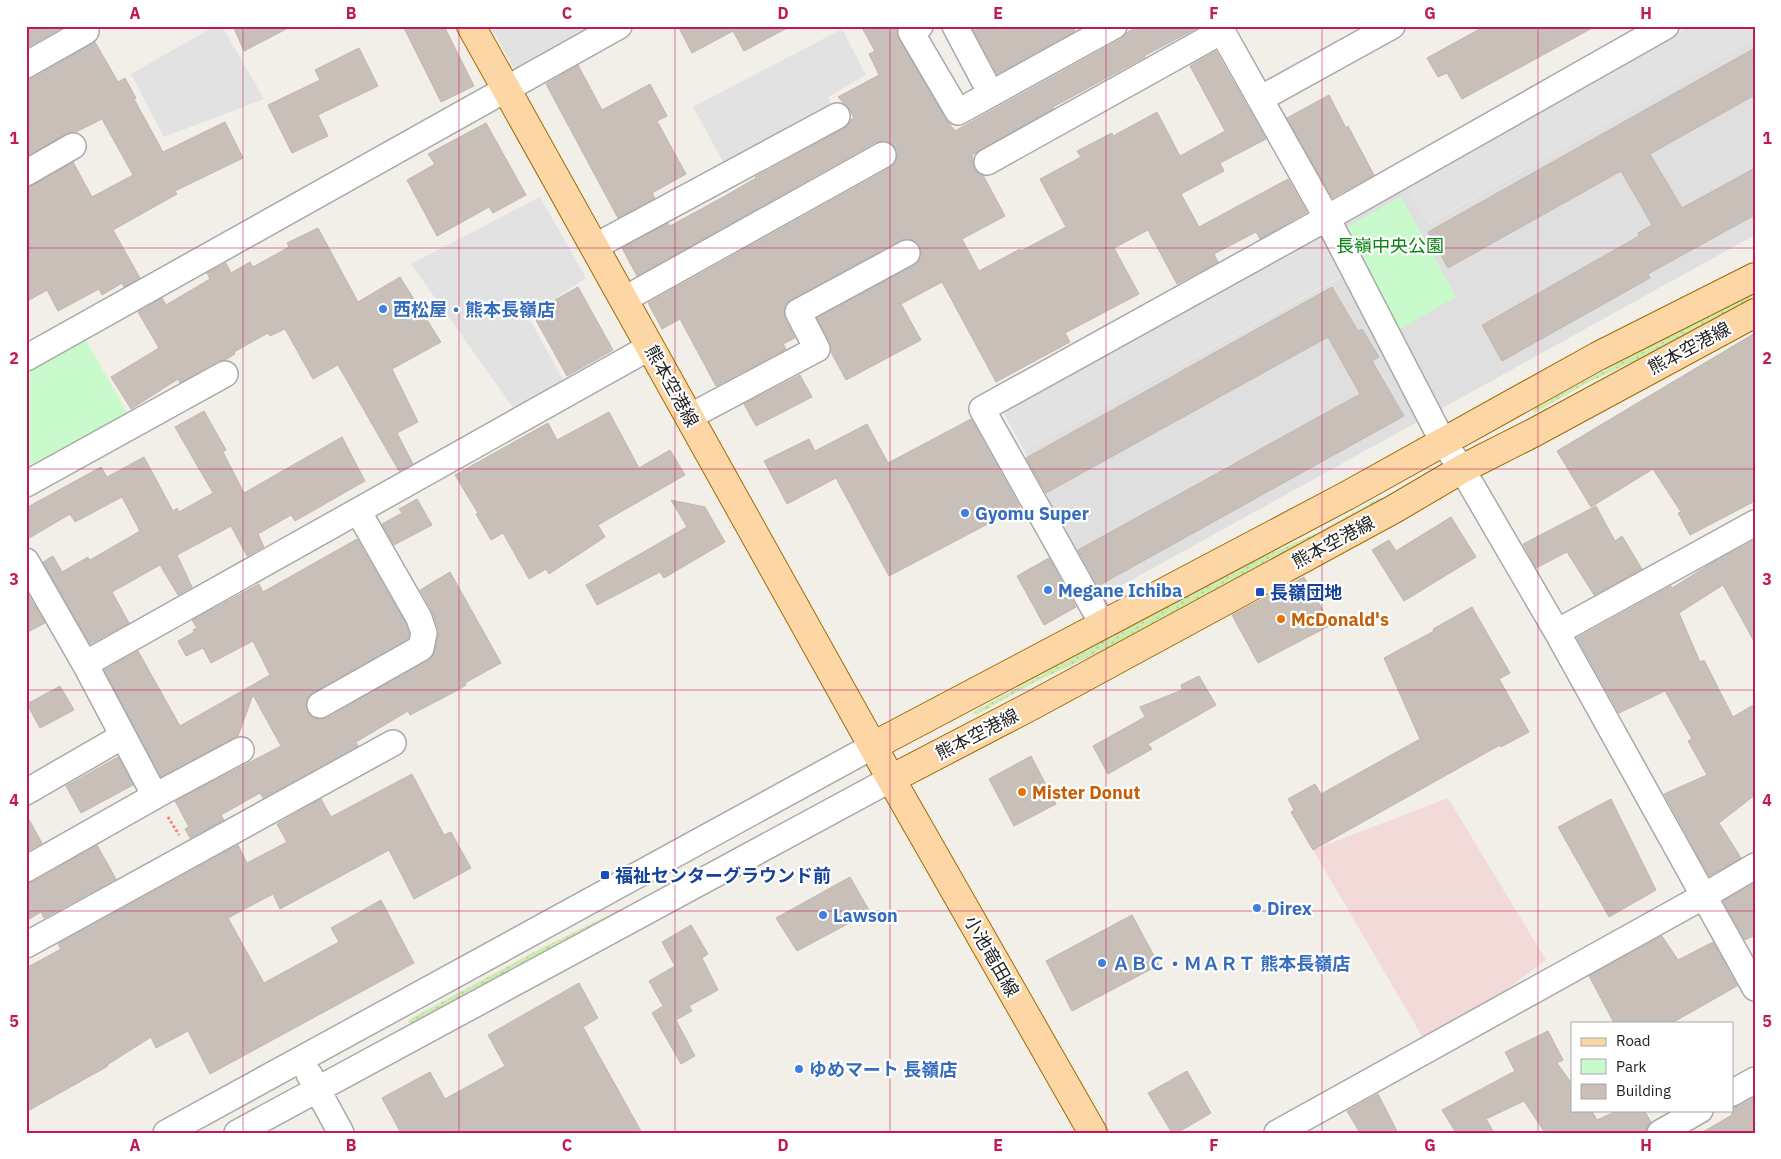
<svg xmlns="http://www.w3.org/2000/svg" width="1781" height="1159" font-family="'IBM Plex Sans','Noto Sans JP',sans-serif">
<style>
.residential{fill:#e0dfdf;fill-rule:evenodd}
.commercial{fill:#f2dad9}
.grass{fill:url(#grass-dots)}
.park{fill:#c8facc}
.parking{fill:#e2e2e2}
.building{fill:#c7bfb8;stroke:#c4b6ab}
.lines{fill:none;stroke-linecap:round;stroke-linejoin:round}
.minor-casing{stroke:#a9a9a9;stroke-width:28}
.major-casing{stroke:#a06b00;stroke-width:30}
.path{stroke:#fa8072;stroke-width:3;stroke-dasharray:2.5 2.5;stroke-linecap:butt}
.minor{stroke:#fff;stroke-width:25}
.major{stroke:#fcd6a4;stroke-width:28}
.grid{fill:none;stroke:#c2185b;stroke-width:1;stroke-opacity:0.55}
.shop-dot{fill:#3f7fe0;stroke:#fff;stroke-width:2}
.transit-dot{fill:#1a4fb4;stroke:#fff;stroke-width:2}
.food-dot{fill:#e8710a;stroke:#fff;stroke-width:2}
.labels{text-anchor:middle;dominant-baseline:central;stroke-width:4.5;stroke-linejoin:round;paint-order:stroke}
.park-label{font-size:18px;fill:#0c8416;stroke:#fff}
.shop-label{font-size:18px;font-weight:bold;fill:#366cbe;stroke:#fff;text-anchor:start}
.street-label{font-size:18px;fill:#222;stroke:#fff}
.transit-label{font-size:18px;font-weight:bold;fill:#164399;stroke:#fff;text-anchor:start}
.food-label{font-size:18px;font-weight:bold;fill:#c56008;stroke:#fff;text-anchor:start}
.neatline{fill:none;stroke:#c2185b;stroke-width:2}
.grid-label{font-size:16px;text-anchor:middle;font-weight:bold;fill:#c2185b}
</style>
<defs>
<pattern id="grass-dots" width="8" height="8" patternUnits="userSpaceOnUse" patternTransform="scale(1.25)"><rect width="8" height="8" fill="#cdebb0"/><path d="M2 2h.1M6 6h.1" fill="none" stroke="#b0c997" stroke-width="1.8" stroke-linecap="round"/></pattern>
</defs>
<rect width="100%" height="100%" fill="#f2efe9"/>
<path class="residential" d="M1755 39V48L1744 54 1755 73V168L1638 234 1658 269 1755 215V235L1099 598 1024 451 1349 273 1327 233 1407 187 1429 224ZM1733 61 1753 96 1606 179 1585 144ZM1657 167 1674 195 1645 212 1628 184ZM1629 242 1650 278 1502 360 1482 324ZM1332 287 1353 323 1204 406 1185 370ZM1362 329 1378 357 1349 374 1333 346ZM1178 372 1198 408 1050 491 1031 455ZM1383 381 1403 416 1256 499 1236 463ZM1233 463 1253 499 1105 582 1085 546Z"/>
<path class="commercial" d="M1448 798 1546 960 1429 1048 1313 850Z"/>
<path class="grass" d="M1755 289V301L1693 334 1589 382 1534 413 1533 409Z
M1381 497 1383 501 1128 639 1035 682 976 715 973 712 1238 568 1321 531Z
M684 878 685 880 492 979 411 1023H408L410 1019 534 952Z"/>
<path class="park" d="M1401 197 1456 297 1400 329 1344 229Z
M83 335 129 416 26 474V367Z"/>
<path class="parking" d="M215 26H222L264 99 164 137 131 74Z
M490 26H599L516 72Z
M1689 26H1755V39L1428 224 1407 187Z
M842 29 866 75 828 97 834 112 727 169 693 107Z
M540 197 586 278 528 316 563 380 514 409 411 264Z
M1327 233 1349 272 1024 451 1003 412Z"/>
<path class="building" d="M26 26H65L26 48Z
M233 26H292L244 51Z
M403 26H444L474 86 441 102Z
M678 26H791L744 51 733 31 692 53Z
M861 26H898L897 33 899 39 946 119 955 131 1121 39 1126 33 1139 26H1201L1144 56 1145 57 1053 107 1054 108 972 155 974 169 979 174 983 175 1005 216 962 239 979 271 1020 249 1021 251 1066 227 1040 179 1081 157 1077 151 1112 133 1113 136 1157 112 1180 156 1225 131 1190 66 1216 51 1266 139 1220 163 1224 171 1181 194 1199 227 1288 179 1307 212 1260 239 1256 232 1214 254 1218 262 1177 284 1148 230 1114 248 1139 294 1065 333 1070 342 996 382 942 282 901 304 921 340 846 380 831 352 830 342 817 318 914 265 919 260 921 253 920 247 914 241 907 239 901 240 791 300 786 305 784 312 785 319 795 338 783 344 786 349 716 386 680 319 662 329 648 303 890 168 895 163 897 156 895 148 890 142 884 141 876 142 637 276 622 248 668 223 670 226 725 196 756 178 755 177 844 128 850 120 854 118 849 109 838 97 879 75 869 54 875 51Z
M971 26H1072L1075 31 997 74Z
M1485 26H1596L1462 99 1447 73 1438 77 1427 58Z
M95 42 118 82 125 78 136 98 134 99 163 152 225 122 243 158 175 191 177 194 113 230 140 278 124 287 122 283 102 295 99 289 58 311 47 290 26 302V187L33 185 73 162 92 197 133 175 102 119 76 132 66 134 26 156V79L33 78Z
M359 48 378 86 318 115 328 136 292 153 268 105 320 80 315 70Z
M1755 48V95L1650 154 1682 208 1755 168V215L1648 274 1650 278 1502 361 1482 325 1639 236 1638 233 1652 225 1621 171 1448 268 1428 232Z
M578 65 602 110 650 84 667 116 657 121 686 174 652 193 655 198 618 218 546 84Z
M1329 95 1346 128 1348 126 1374 175 1332 198 1287 118Z
M486 123 526 195 493 213 489 207 437 236 407 180 435 164 428 154Z
M318 228 358 302 400 277 441 342 392 369 418 422 397 433 413 464 399 471 338 365 313 379 285 329 270 336 268 333 234 352 235 354 225 360 218 361 180 383 178 379 131 409 111 377 159 348 138 312 162 298 166 305 210 279 207 273 226 263 231 273 250 262 253 267 289 247 287 243Z
M578 287 613 350 567 376 532 313Z
M1332 287 1358 331 1362 329 1379 357 1372 361 1404 416 1098 586 1078 550 1360 394 1328 337 1046 493 1026 458Z
M1755 333V501L1690 535 1678 513 1681 512 1653 469 1591 507 1557 451Z
M800 375 812 397 756 426 744 404Z
M204 411 226 450 223 452 244 493 342 437 365 481 295 521 291 515 258 534 264 547 247 556 231 526 177 555 192 587 178 595 160 565 112 592 129 623 90 644 43 562 53 556 62 572 88 557 90 560 140 531 122 497 75 522 70 514 26 540V508L101 467 107 477 144 457 173 511 177 508 179 512 213 493 175 427Z
M609 412 639 468 670 450 685 475 598 525 605 537 549 574 546 569 529 579 503 533 491 540 476 514 478 513 455 475 548 423 557 440Z
M971 419 1020 507 889 576 836 478 787 504 764 461 809 439 815 451 867 424 888 463Z
M417 499 432 525 394 545 382 524 402 513 399 509Z
M671 500 705 507 725 542 664 578 660 572 597 605 586 585 687 527Z
M1596 506 1615 541 1622 536 1642 569 1594 595 1567 552 1536 568 1523 544Z
M1451 517 1476 557 1404 601 1372 550 1389 540 1396 551Z
M357 539 406 624 409 634 408 639 313 693 307 698 306 705 308 712 312 717 319 719 327 718 432 657 438 636V628L432 611 420 590 450 572 501 663 465 683 466 685 458 690 410 715 408 711 356 742 358 746 263 798 260 793 221 815 224 820 190 838 185 829 189 827 175 801 281 746 253 695 238 736 161 777 104 670 138 651 180 726 270 675 253 641 211 663 203 648 186 656 178 641 194 632 193 630 197 628 192 620 259 584 263 592Z
M1755 540V643L1723 585 1679 613 1700 662 1704 660 1733 717 1755 704V795L1719 823 1741 858 1709 876 1664 794 1707 775 1688 741 1692 739 1665 691 1619 713 1577 638 1671 586 1672 588 1712 563Z
M1049 558 1076 607 1044 625 1017 576Z
M1304 577 1331 625 1258 663 1232 615Z
M26 591 45 623 26 633Z
M1472 607 1510 673 1499 679 1529 732 1501 747 1500 745 1313 850 1291 812 1294 810 1288 799 1315 784 1321 794 1420 739 1384 658 1434 631 1433 629Z
M1199 676 1216 705 1148 744 1152 749 1108 774 1093 746 1145 717 1140 707 1182 690 1181 685Z
M60 686 74 710 40 728 27 704Z
M1031 756 1056 804 1014 826 989 779Z
M118 757 133 785 81 813 66 786Z
M412 774 444 835 451 832 471 868 414 899 389 850 280 909 273 894 228 918 264 983 339 942 331 928 381 900 414 963 210 1074 188 1031 156 1048 151 1037 107 1065 108 1066 26 1112V968L61 949 58 944 238 845 247 863 287 842 277 824 321 799 331 817Z
M1611 799 1656 890 1609 917 1558 827Z
M26 814 42 843 26 852Z
M97 845 116 879 44 918 41 912 26 921V883L33 882Z
M850 877 870 912 797 951 776 918Z
M1755 883V935L1745 940 1723 901Z
M1132 915 1159 965 1072 1011 1046 961Z
M691 925 708 954 702 958 718 990 689 1006 692 1011 676 1020 695 1056 681 1064 652 1013 663 1006 649 981 675 966 662 942Z
M1662 936 1678 960 1713 942 1737 986 1672 1023H1614L1589 976Z
M579 983 598 1018 583 1027 642 1133H401L382 1098 430 1072 445 1099 505 1066 488 1035Z
M1548 1031 1563 1060 1557 1063 1572 1084V1110H1591L1597 1120 1619 1110H1644L1651 1122 1647 1126 1646 1133H1545L1524 1101 1486 1119 1494 1133H1456L1442 1110 1515 1071 1505 1052Z
M1187 1071 1211 1113 1177 1133H1172L1148 1093Z
M1378 1094 1398 1133H1360L1347 1111Z
M1755 1097V1133H1701L1732 1115V1107L1739 1106Z"/>
<g class="lines">
<g class="minor-casing">
<path id="minor" d="M920 26 911 32 958 112 1114 26
M955 26 991 94
M1219 26 1327 218 1443 442 1462 469 1557 632 1755 988
M26 65 86 31
M1260 99 1392 26
M987 162 1222 31
M26 173 73 146
M594 247 837 116
M623 300 883 155
M26 358 619 26
M689 417 817 349 798 312 907 253
M26 484 225 374
M26 561 85 664 155 796
M1103 625 982 409 1327 218 1666 26
M1557 632 1755 523
M85 664 650 347
M320 705 421 648 424 633 419 618 358 511
M26 792 123 736
M26 869 155 796 241 750
M26 945 393 743
M309 1074 341 1133
M1732 1093 1755 1080
M166 1133 873 746
M237 1133 891 779
M1277 1133 1704 896 1755 866
M1660 1133 1700 1110"/>
</g>
<g class="major-casing">
<path id="major" d="M471 26 891 779 1093 1133
M873 746 1348 495 1598 356 1755 277
M891 779 1033 705 1394 509 1462 469 1533 433 1755 313"/>
</g>
<path class="path" d="M168 817 179 835"/>
<use href="#minor" class="minor"/>
<use href="#major" class="major"/>
</g>
<path class="grid" d="M243 26V1133M459 26V1133M675 26V1133M890 26V1133M1106 26V1133M1322 26V1133M1538 26V1133M26 248H1755M26 469H1755M26 690H1755M26 911H1755"/>
<g class="shop-dot">
<circle cx="383" cy="309" r="5"/>
<circle cx="965" cy="513" r="5"/>
<circle cx="1048" cy="590" r="5"/>
<circle cx="1257" cy="908" r="5"/>
<circle cx="823" cy="915" r="5"/>
<circle cx="1102" cy="963" r="5"/>
<circle cx="799" cy="1069" r="5"/>
</g>
<g class="transit-dot">
<rect x="1255" y="587" width="10" height="10" rx="2.5"/>
<rect x="600" y="870" width="10" height="10" rx="2.5"/>
</g>
<g class="food-dot">
<circle cx="1281" cy="619" r="5"/>
<circle cx="1022" cy="792" r="5"/>
</g>
<g class="labels">
<g class="park-label">
<text x="1390" y="245">長嶺中央公園</text>
</g>
<g class="shop-label">
<text x="393" y="309">西松屋・熊本長嶺店</text>
<text x="975" y="513">Gyomu Super</text>
<text x="1058" y="590">Megane Ichiba</text>
<text x="1267" y="908">Direx</text>
<text x="833" y="915">Lawson</text>
<text x="1112" y="963">ＡＢＣ・ＭＡＲＴ 熊本長嶺店</text>
<text x="809" y="1069">ゆめマート 長嶺店</text>
</g>
<g class="street-label">
<text transform="translate(1689 348) rotate(-28)">熊本空港線</text>
<text transform="translate(672 386) rotate(61)">熊本空港線</text>
<text transform="translate(1333 542) rotate(-28)">熊本空港線</text>
<text transform="translate(977 734) rotate(-27)">熊本空港線</text>
<text transform="translate(992 956) rotate(60)">小池竜田線</text>
</g>
<g class="transit-label">
<text x="1270" y="592">長嶺団地</text>
<text x="615" y="875">福祉センターグラウンド前</text>
</g>
<g class="food-label">
<text x="1291" y="619">McDonald's</text>
<text x="1032" y="792">Mister Donut</text>
</g>
</g>
<rect width="1781" height="1159" fill="none" stroke="#ffffff" stroke-width="55"/>
<rect x="1571" y="1022" width="162" height="90" fill="#ffffff" stroke="#a7a7a7"/>
<rect x="1581" y="1038" width="25" height="8" fill="#fcd6a4" stroke="#a7a7a7"/>
<text x="1616" y="1046" font-size="15" fill="#222222">Road</text>
<rect x="1581" y="1059" width="25" height="15" fill="#c8facc" stroke="#a7a7a7"/>
<text x="1616" y="1072" font-size="15" fill="#222222">Park</text>
<rect x="1581" y="1084" width="25" height="15" fill="#c7bfb8" stroke="#a7a7a7"/>
<text x="1616" y="1096" font-size="15" fill="#222222">Building</text>
<rect x="28" y="28" width="1726" height="1104" class="neatline"/>
<g class="grid-label">
<text x="135" y="19">A</text>
<text x="351" y="19">B</text>
<text x="567" y="19">C</text>
<text x="783" y="19">D</text>
<text x="998" y="19">E</text>
<text x="1214" y="19">F</text>
<text x="1430" y="19">G</text>
<text x="1646" y="19">H</text>
<text x="14" y="144">1</text>
<text x="1767" y="144">1</text>
<text x="14" y="364">2</text>
<text x="1767" y="364">2</text>
<text x="14" y="585">3</text>
<text x="1767" y="585">3</text>
<text x="14" y="806">4</text>
<text x="1767" y="806">4</text>
<text x="14" y="1027">5</text>
<text x="1767" y="1027">5</text>
<text x="135" y="1151">A</text>
<text x="351" y="1151">B</text>
<text x="567" y="1151">C</text>
<text x="783" y="1151">D</text>
<text x="998" y="1151">E</text>
<text x="1214" y="1151">F</text>
<text x="1430" y="1151">G</text>
<text x="1646" y="1151">H</text>
</g>
</svg>
